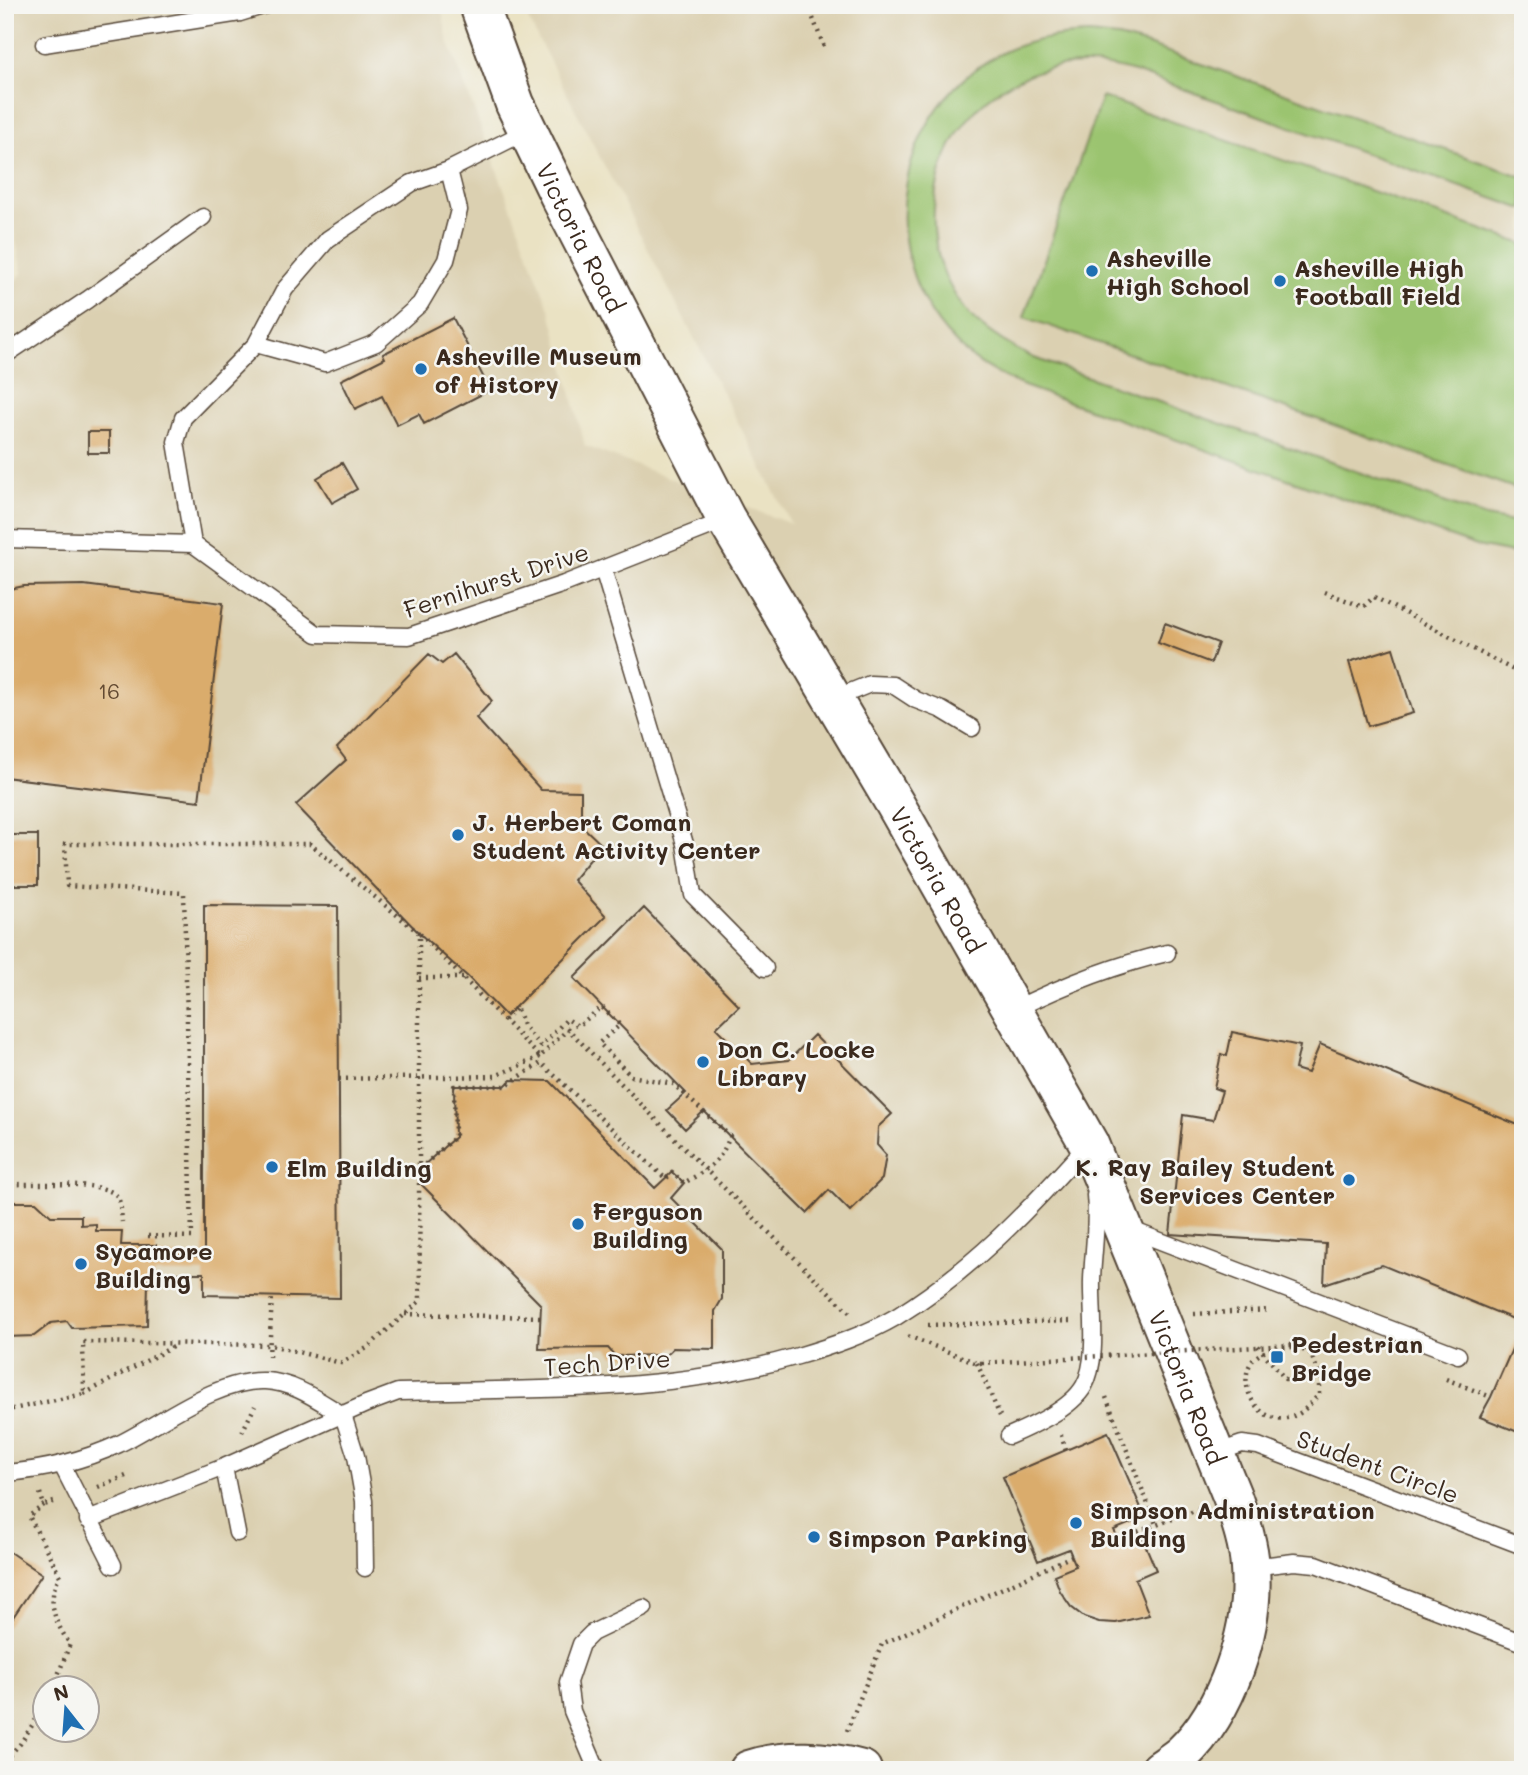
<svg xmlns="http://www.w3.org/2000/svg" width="1528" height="1775" font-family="Mali,sans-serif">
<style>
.built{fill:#dbd0b1;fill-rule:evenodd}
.green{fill:#9bc470;stroke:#6b7747;stroke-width:2}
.building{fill:#daac6c}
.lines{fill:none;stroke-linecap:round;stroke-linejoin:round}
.service-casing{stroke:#554637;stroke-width:19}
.tertiary-casing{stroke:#554637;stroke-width:42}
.path{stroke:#554637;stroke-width:4.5;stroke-dasharray:2 5;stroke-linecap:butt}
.service{stroke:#fff;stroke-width:16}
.tertiary{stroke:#fff;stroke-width:38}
.path-bridge{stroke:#554637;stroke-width:4.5;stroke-dasharray:2 5;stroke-linecap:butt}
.poi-dot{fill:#1f6fb2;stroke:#f6f6f2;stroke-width:2.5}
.labels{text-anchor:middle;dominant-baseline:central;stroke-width:5;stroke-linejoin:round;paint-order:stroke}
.number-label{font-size:21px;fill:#634a32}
.street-label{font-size:24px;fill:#3b2a1e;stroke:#f6f6f2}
.poi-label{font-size:24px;font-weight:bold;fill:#3b2a1e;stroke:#f6f6f2;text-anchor:start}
</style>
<rect width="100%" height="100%" fill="#f6f6f2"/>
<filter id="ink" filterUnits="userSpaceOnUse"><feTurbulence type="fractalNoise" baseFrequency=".0143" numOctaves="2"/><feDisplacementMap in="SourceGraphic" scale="14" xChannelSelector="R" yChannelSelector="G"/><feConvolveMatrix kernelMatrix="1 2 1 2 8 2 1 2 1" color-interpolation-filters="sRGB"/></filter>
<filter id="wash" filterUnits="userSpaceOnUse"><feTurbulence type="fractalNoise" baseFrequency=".00686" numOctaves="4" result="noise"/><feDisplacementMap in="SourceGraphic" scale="28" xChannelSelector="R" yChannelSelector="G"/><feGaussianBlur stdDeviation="1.57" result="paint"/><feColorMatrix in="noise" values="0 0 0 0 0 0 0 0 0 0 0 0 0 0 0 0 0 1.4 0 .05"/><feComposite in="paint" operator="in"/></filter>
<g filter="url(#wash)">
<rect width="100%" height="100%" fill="#eae2c3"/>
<path class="built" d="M5 5H441L447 38 550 311 585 446 791 524 528 19 527 5H1523V1770H5V293L22 273 5 185ZM46 1688H88V1730H46Z"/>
<path class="green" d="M1089 34 1118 37 1145 44 1523 177V209L1135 72C1120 68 1104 64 1088 64 1052 63 1016 76 989 98 923 152 913 260 976 321 994 337 1013 348 1034 358L1486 517 1523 524V555L1477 546 1024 386C998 375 973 362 953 340 869 253 896 103 1006 51 1032 39 1060 35 1089 34Z
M1102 97 1523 244V481L1520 490 1024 317Z"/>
<g id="blocks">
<path class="building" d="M453 318 490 390 424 424 419 414 397 425 382 396 355 409 341 380 385 358 383 354Z
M88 432H109V453H88Z
M342 463 357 489 332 503 317 478Z
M84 585 223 603 199 801 5 777V590L24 586Z
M1165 623 1218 643 1211 663 1158 643Z
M1393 648 1413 713 1368 726 1349 662Z
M429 654 442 664 454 654 492 701 476 718 541 790 581 791V825L602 845 573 880 606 916 506 1016 468 977 419 933 296 805 346 760 337 748Z
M5 835H38V885H5Z
M204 905 338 906 340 1298 204 1295V1273H156L148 1280 147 1326 72 1328 67 1321 51 1323 34 1336 5 1337V1202H36L51 1216H81V1225L96 1224V1231H122L121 1245H156V1255L204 1256Z
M644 908 739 1006 716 1028 752 1064 789 1060 814 1035 892 1114 878 1127 877 1145 886 1155 882 1179 850 1211 829 1190 807 1213 704 1111 685 1129 667 1110 686 1093 574 978Z
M1232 1032 1300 1046 1295 1069 1308 1073 1320 1044 1523 1127V1323L1382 1265 1324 1284 1326 1244 1170 1234 1183 1115 1213 1120 1222 1091 1214 1088 1221 1054 1227 1056Z
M511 1080 550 1081 655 1188 672 1172 684 1183 671 1198 722 1249V1299L715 1311V1349L673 1348 666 1355 615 1356 608 1348 539 1349 541 1305 422 1185 423 1166 455 1137 454 1086H505Z
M1523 1324V1434L1480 1417 1491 1397Z
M1108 1432 1145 1517 1114 1530 1121 1545 1142 1537 1156 1570 1135 1579 1149 1615 1116 1623 1099 1622 1084 1617 1071 1607 1060 1591 1054 1575 1076 1566 1069 1549 1038 1561 1003 1477Z
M5 1549 42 1574 5 1629Z"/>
</g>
</g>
<g filter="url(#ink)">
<use href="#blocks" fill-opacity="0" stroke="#554637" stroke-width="2"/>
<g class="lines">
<g class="service-casing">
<path id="service" d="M44 44 240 13 266 5
M256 344 325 363 376 343 420 304 446 260 459 210 449 170
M5 355 87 300 203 217
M5 539 193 544 317 634 409 636 564 584 726 520
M193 544 176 442 183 418 256 344 285 289 328 239 412 183 449 170 527 131
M603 569 685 844 693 895 765 968
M833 699 870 684 893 685 916 700 942 710 972 728
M1013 1010C1062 986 1114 965 1167 953
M1129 1229 1458 1355
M343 1415 356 1456 364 1501 365 1568
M1009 1436C1032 1426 1071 1409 1084 1386 1099 1359 1091 1311 1092 1280 1093 1251 1098 1224 1095 1195
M1216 1453 1242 1444 1258 1446 1523 1546
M62 1465 113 1565
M224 1467 237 1533
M5 1473C46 1470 82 1461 119 1444 162 1423 217 1379 265 1381 294 1382 319 1401 343 1415
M88 1520 224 1467 366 1404 398 1392C532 1388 668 1394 798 1356 832 1346 865 1335 896 1317 972 1270 1029 1210 1088 1144
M1251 1567 1294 1562 1316 1564 1523 1643
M597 1770 572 1711 568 1682 581 1644 592 1633 644 1608"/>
</g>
<g class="tertiary-casing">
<g id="tertiary">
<path id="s1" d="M479 5 515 104 561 199 726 519 895 804 1089 1144 1232 1496C1240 1519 1249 1544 1250 1568 1255 1630 1227 1711 1182 1754 1175 1760 1167 1765 1160 1770"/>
<path d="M749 1770C785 1758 827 1760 862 1770"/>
</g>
</g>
<path class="path" d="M808 5 824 47
M1325 592 1363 607 1374 597 1523 675
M420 934 540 1057 568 1029 678 1142 852 1315
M419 978H463
M339 1079 495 1076 540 1057
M5 1184C29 1185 101 1180 116 1195 122 1202 121 1214 122 1222
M148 1236 192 1237 184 893 67 886 65 844H310L419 933V1186L422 1185 423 1166 455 1137 454 1086H505L541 1063 666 1179 672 1172 684 1183C708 1169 720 1163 730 1136L673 1084 631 1076 599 1043 620 1025 602 1007 578 1026 567 1019 541 1046 523 1025 516 1007 504 1020
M405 1314 540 1317
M1194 1314 1269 1310
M928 1325 1070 1321
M908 1336 977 1363H982
M1258 1346 1285 1379 1332 1372
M269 1357 272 1295
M977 1363 1000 1416
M1446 1379 1491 1397
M84 1394 176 1345
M1106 1397 1157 1527
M5 1408 13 1409 84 1394 83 1342 271 1345 341 1363 367 1348 420 1301 419 1186
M242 1432 255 1406
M1061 1435 1066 1451
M98 1487 126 1476
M40 1493 44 1505 54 1502
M44 1505 29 1516 60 1576C45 1600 55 1623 70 1644L53 1688
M1118 1539 1200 1509
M847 1731 882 1644 1072 1556
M5 1760 20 1744 46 1704"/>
<use href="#service" class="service"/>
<use href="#tertiary" class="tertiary"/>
<path class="path-bridge" d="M982 1363 1291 1345 1310 1353 1319 1373V1394C1314 1400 1307 1408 1300 1413 1255 1439 1224 1365 1267 1351 1289 1343 1309 1349 1331 1354"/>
</g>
</g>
<g class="poi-dot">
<circle cx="1092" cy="271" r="7"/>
<circle cx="1280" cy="281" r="7"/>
<circle cx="421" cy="369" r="7"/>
<circle cx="458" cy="835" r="7"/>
<circle cx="703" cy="1062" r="7"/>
<circle cx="272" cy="1167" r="7"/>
<circle cx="1349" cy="1180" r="7"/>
<circle cx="578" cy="1224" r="7"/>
<circle cx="81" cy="1264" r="7"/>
<rect x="1270" y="1350" width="14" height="14" rx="3.5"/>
<circle cx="1076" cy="1523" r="7"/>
<circle cx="814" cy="1537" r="7"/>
</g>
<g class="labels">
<g class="number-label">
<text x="109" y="690">16</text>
</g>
<g class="street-label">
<text stroke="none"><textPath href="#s1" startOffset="254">Victoria Road</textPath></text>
<text transform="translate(496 580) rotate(-18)">Fernihurst Drive</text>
<text stroke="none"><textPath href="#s1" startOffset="989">Victoria Road</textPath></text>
<text transform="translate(607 1362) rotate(-4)">Tech Drive</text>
<text stroke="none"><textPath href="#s1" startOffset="1556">Victoria Road</textPath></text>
<text transform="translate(1378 1466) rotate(20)">Student Circle</text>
</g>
<g class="poi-label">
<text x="1106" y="257">Asheville<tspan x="1106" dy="28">High School</tspan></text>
<text x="1294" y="267">Asheville High<tspan x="1294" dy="28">Football Field</tspan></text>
<text x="435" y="355">Asheville Museum<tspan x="435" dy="28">of History</tspan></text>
<text x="472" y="821">J. Herbert Coman<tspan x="472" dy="28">Student Activity Center</tspan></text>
<text x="717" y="1048">Don C. Locke<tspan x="717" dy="28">Library</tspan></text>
<text x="1335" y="1166" text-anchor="end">K. Ray Bailey Student<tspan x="1335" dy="28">Services Center</tspan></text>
<text x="286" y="1167">Elm Building</text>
<text x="592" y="1210">Ferguson<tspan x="592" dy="28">Building</tspan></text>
<text x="95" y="1250">Sycamore<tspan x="95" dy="28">Building</tspan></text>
<text x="1291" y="1343">Pedestrian<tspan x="1291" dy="28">Bridge</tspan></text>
<text x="1090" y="1509">Simpson Administration<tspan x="1090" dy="28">Building</tspan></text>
<text x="828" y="1537">Simpson Parking</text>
</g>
</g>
<rect width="1528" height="1775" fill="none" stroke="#f6f6f2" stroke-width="28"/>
<g transform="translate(66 1709) rotate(343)"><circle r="33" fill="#f6f6f2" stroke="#aba49d" stroke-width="2"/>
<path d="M0-5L12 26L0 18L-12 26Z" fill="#1f6fb2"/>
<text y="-10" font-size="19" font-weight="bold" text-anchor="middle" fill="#3b2a1e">N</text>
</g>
</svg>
